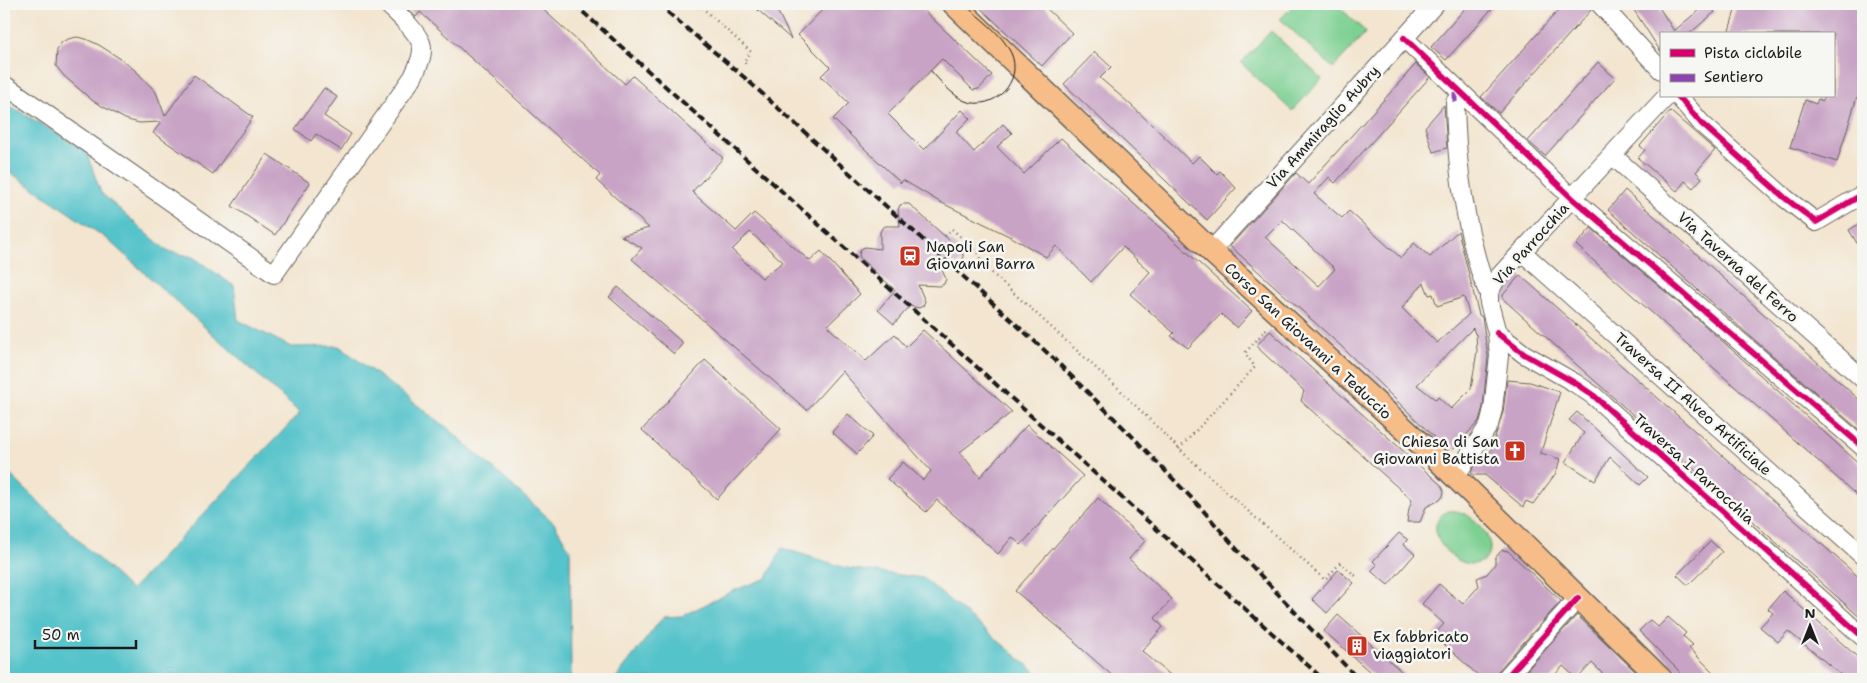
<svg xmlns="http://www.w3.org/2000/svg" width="1867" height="683" font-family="'Shantell Sans',sans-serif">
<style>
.green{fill:#7dd092;stroke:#4c7657}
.water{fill:#55c3ca;stroke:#387073}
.building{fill:#c8a3c5;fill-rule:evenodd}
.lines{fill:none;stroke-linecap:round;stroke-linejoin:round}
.minor-casing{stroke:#67625b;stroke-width:20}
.major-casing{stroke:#67625b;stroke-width:25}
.path{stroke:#67625b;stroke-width:2.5;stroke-dasharray:1 4;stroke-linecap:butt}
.minor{stroke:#fff;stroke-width:18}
.major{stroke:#f7bd88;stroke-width:22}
.tram{stroke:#1c1c1c;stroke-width:1}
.rail{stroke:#1c1c1c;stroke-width:4;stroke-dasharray:8 4;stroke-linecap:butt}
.quiet{stroke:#8e44ad;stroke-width:5;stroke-dasharray:10 5;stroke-linecap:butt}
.cycleway-casing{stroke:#f6f6f2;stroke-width:9}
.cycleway{stroke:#d6006c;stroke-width:6}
.labels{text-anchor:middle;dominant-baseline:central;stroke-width:5;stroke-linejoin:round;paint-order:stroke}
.street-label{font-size:15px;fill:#1c1c1c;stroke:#f6f6f2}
.poi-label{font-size:15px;fill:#1c1c1c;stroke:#f6f6f2;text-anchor:start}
</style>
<rect width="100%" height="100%" fill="#f6f6f2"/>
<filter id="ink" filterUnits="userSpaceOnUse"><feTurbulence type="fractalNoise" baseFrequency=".02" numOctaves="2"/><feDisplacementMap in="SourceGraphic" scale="10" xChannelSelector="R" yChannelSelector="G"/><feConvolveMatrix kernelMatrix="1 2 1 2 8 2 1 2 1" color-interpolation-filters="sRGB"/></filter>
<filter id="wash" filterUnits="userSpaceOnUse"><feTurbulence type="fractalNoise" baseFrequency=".0096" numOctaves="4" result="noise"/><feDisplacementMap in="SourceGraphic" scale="20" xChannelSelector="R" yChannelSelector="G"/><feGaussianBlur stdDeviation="1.12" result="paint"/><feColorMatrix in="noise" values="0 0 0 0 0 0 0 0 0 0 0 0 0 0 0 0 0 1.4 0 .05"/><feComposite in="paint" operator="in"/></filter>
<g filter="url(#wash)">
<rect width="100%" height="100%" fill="#f3e5cf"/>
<path class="green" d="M1295 4H1336L1366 32 1333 68 1280 19Z
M1271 31 1322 79 1292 111 1241 63Z
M1449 511C1478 508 1507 555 1478 563 1452 571 1416 523 1449 511Z"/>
<path class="water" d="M4 102 86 151 101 193 167 251 193 257 234 286 238 320 291 347 339 346 449 429 554 523 570 550 571 679H4V469L131 590 300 413 107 239 4 168Z
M782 548 846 568 923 578 1044 679H615L663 617 682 616 735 590 767 578Z"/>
<g id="blocks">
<path class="building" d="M402 4H537L625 84 633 76 723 158 692 192 736 231 754 213 810 261 821 251 860 294 827 326 866 361 895 334 906 347 923 330 1012 412 960 452 980 477 1027 425 1083 476 1021 545 1012 537 998 554 937 500 926 512 887 479 903 462 923 480 931 471 842 371 807 410 632 259 642 248 621 236 649 228 596 180 600 175 420 12 416 17ZM750 232 783 262 762 278 732 250Z
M751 4H767L779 14 791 39Z
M828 4H917L992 75 979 89 973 90 942 59 888 114 924 150 962 110 970 118 956 132 974 152 1003 124 1012 133 997 147 1024 174 1061 138 1252 311 1237 328 1221 314 1188 348 1171 336 1174 333 1130 294 1150 272 1123 247 1091 282 1056 246 1046 257 1015 239 938 201 903 180 901 183 833 119 849 103 821 76 830 67 798 35Z
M976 4H1042L1072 33 1042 66Z
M1469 4H1496L1446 60 1431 47Z
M1564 4H1590L1591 10 1499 113 1481 97Z
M1630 4H1657L1674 31 1699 10 1694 4H1707L1715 12 1689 34H1661V52Z
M1737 4H1863V99L1857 97 1837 162 1790 147 1805 100 1816 104 1818 99 1823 101 1825 96H1833V34H1728Z
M77 37 86 39 99 45 124 61 138 73 156 92 165 116 194 75 253 117 213 174 153 133 161 122 139 123 125 119 93 101 64 76 56 66 57 49 62 42 68 39Z
M1095 52 1111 67 1100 78 1131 105 1192 163 1199 156 1217 174 1220 171 1236 188 1207 220 1064 84Z
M1598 62 1615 78 1545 156 1528 141Z
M1416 64 1430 77 1335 183 1329 177 1314 194 1342 218 1349 211 1401 258 1414 243 1430 257 1458 231 1479 315 1482 317 1488 356 1483 407 1479 421 1450 453 1341 346 1230 246 1296 173 1308 184ZM1282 220 1335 269 1319 286 1265 237ZM1424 283 1429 295 1433 294 1437 306 1464 297 1469 314 1437 343 1402 308ZM1473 328 1475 334H1476L1477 351 1471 389 1451 409 1438 397 1436 400 1417 385Z
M324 88 337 97 324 116 351 134 341 150 316 134 311 141 295 129Z
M1444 105 1447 148 1433 152 1425 127Z
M1670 111 1715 150 1696 172 1702 178 1693 188 1685 181 1677 191 1638 158 1645 150 1640 146Z
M267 154 310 183 275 235 232 206Z
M1625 190 1863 403V433L1750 336 1608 210Z
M904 204H909L961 251 964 257 962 261 958 264 938 261 946 279 944 284 940 286 918 285 925 301 923 306 919 308 910 306 894 324 878 310 895 290 860 258 859 254 861 249 865 247 880 249V232L882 228 886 226H900L898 210 900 205Z
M1863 221V253L1849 230Z
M1591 228 1702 323 1863 467V501L1576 245Z
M1520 275 1863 581V620L1503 299V295Z
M618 287 683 343 674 354 609 297Z
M1270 331 1441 485 1444 491 1443 496 1440 500 1426 507 1420 522H1407L1409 509 1412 500 1301 401 1304 391 1256 346Z
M705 360 781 429 717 499 642 430Z
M1507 380 1530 382 1560 392 1540 455 1541 453 1560 459 1556 473 1533 504 1526 501 1523 507 1485 475H1473L1471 472 1478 462H1487L1503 412Z
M1577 412 1648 477 1640 485 1610 457 1595 481 1565 462 1584 433 1569 420Z
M848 414 873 436 857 454 832 432Z
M1098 498 1145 541 1129 559 1172 599 1155 618 1163 627 1142 651 1175 679H1116L1074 642 1075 641 1015 591Z
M1399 533 1408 540 1403 544 1415 554 1388 585 1371 571 1377 565 1373 561Z
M1711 541 1722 552 1688 585 1677 575Z
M1502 550 1508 551 1561 601 1497 672 1495 679H1482L1434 635 1444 624 1422 604 1439 584 1463 604 1479 586 1477 578 1487 574 1495 564V558Z
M1338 570 1354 583 1327 613 1312 599Z
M1783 591 1863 662V679H1846L1788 631 1778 642 1760 627 1773 613 1768 609Z
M1338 615 1410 679H1378L1324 631Z
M1577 615 1643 679H1608L1592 663 1577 679 1563 666 1551 679H1519Z
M1668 617 1686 633 1683 636 1693 645 1689 648 1720 679H1687L1639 631 1650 620 1658 627Z"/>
</g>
</g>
<g filter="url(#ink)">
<use href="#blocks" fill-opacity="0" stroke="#67625b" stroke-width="1"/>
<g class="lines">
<g class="minor-casing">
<path id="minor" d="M1600 4 1661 70
M1404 38 1572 198 1863 447
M6 86 274 274 413 77C417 68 425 54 421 43 415 29 398 14 387 4
M1678 96 1702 124 1785 198 1816 222 1863 194
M1455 102C1456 152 1461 200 1474 249 1478 264 1481 279 1489 293
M1613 156 1863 379
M1211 251 1435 4
M1522 252 1863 556
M1497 333 1524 354 1575 383 1594 396 1863 637
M1455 477 1489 425 1493 409 1499 356 1497 333 1489 303V293L1495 281 1514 260 1667 96
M1505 679 1578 598"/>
</g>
<g class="major-casing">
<path id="major" d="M954 4 1211 251 1436 458 1661 679"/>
</g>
<path class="path" d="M698 4 751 52 744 61 747 67
M945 236 952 229 977 252 983 265 1119 389 1179 449 1325 580 1340 563 1356 576
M1179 449 1255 367 1245 353 1268 327"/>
<use href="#minor" class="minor"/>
<use href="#major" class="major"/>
<path class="tram" d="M931 71C940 81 952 95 965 101 994 112 1024 81 1011 53 1002 33 979 18 964 4"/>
<path class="rail" d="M574 4 1323 679
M658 4 745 78 1053 358 1130 434 1201 508 1248 562 1358 679"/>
<path class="quiet" d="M1455 102V87"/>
<g class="cycleway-casing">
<path id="cycleway" d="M1404 38 1572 198 1863 447
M1678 96 1702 124 1785 198 1816 222 1863 194
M1497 333 1524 354 1575 383 1594 396 1863 637
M1505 679 1578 598"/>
</g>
<use href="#cycleway" class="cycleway"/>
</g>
</g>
<defs>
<g id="station-square" transform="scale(1.125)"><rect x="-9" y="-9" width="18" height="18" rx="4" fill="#c8321e" stroke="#f6f6f2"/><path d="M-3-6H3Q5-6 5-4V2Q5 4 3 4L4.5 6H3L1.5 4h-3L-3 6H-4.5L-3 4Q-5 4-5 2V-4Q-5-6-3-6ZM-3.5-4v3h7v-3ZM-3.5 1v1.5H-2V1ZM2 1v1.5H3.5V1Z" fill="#fff"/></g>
<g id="church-square" transform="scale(1.125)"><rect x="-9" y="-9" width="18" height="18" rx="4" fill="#c8321e" stroke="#f6f6f2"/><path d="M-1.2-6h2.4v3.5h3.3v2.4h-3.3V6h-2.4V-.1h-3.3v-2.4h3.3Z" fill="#fff"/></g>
<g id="building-square" transform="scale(1.125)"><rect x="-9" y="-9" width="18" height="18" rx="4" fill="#c8321e" stroke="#f6f6f2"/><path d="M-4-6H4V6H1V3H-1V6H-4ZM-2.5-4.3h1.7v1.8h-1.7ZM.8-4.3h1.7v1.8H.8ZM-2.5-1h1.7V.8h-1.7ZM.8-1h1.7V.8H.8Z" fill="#fff"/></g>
</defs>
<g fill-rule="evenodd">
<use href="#station-square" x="910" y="256"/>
<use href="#church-square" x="1515" y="451"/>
<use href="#building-square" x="1357" y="646"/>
</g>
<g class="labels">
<g class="street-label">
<text transform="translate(1323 127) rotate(-48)">Via Ammiraglio Aubry</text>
<text transform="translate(1531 244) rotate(-48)">Via Parrocchia</text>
<text transform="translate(1738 267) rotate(42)">Via Taverna del Ferro</text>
<text transform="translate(1308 341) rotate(43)">Corso San Giovanni a Teduccio</text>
<text transform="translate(1693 404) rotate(42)">Traversa II Alveo Artificiale</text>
<text transform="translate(1694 469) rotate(42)">Traversa I Parrocchia</text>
</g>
<g class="poi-label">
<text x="926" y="247">Napoli San<tspan x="926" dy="17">Giovanni Barra</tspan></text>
<text x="1499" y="442" text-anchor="end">Chiesa di San<tspan x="1499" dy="17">Giovanni Battista</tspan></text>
<text x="1373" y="637">Ex fabbricato<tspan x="1373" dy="17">viaggiatori</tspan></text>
</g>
</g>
<rect width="1867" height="683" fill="none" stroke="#f6f6f2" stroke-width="20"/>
<rect x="1660" y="32" width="175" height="65" fill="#f6f6f2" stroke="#9f9f9c"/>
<rect x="1670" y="49" width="25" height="8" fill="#d6006c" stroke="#9f9f9c"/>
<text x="1704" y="58" font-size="15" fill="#1c1c1c">Pista ciclabile</text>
<rect x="1670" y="74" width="25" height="8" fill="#8e44ad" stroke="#9f9f9c"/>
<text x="1704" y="82" font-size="15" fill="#1c1c1c">Sentiero</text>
<g transform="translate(1810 626)" stroke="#f6f6f2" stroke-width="4" paint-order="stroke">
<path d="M0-4L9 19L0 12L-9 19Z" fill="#1c1c1c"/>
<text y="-8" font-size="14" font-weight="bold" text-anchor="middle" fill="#1c1c1c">N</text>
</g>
<path d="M35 640v8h101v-8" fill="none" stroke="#1c1c1c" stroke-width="2.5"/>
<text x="42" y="640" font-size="15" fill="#1c1c1c" stroke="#f6f6f2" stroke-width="4" paint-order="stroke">50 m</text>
</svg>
